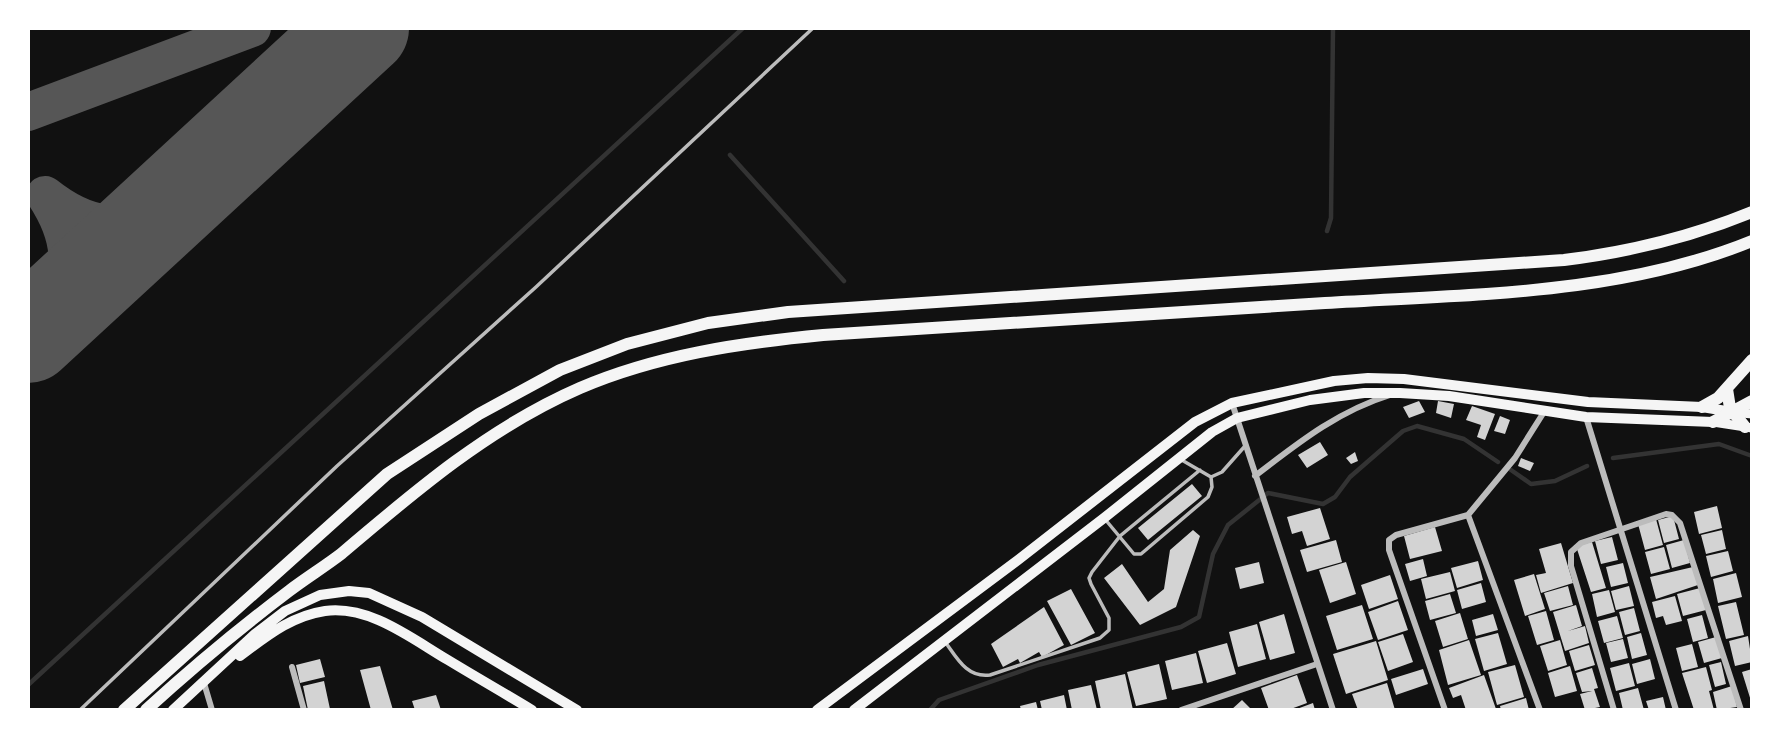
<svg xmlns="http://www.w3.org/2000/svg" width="1780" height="738" font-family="Ubuntu,sans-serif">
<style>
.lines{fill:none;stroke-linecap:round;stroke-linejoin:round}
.stream{stroke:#333;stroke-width:4.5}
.taxiway{stroke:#565656;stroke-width:38}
.runway{stroke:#565656;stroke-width:96}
.building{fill:#d3d3d3}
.service{stroke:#bcbcbc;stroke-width:3.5}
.minor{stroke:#bcbcbc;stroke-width:6}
.secondary{stroke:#f5f5f5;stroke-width:9}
.primary{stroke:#f5f5f5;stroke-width:10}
.motorway{stroke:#f5f5f5;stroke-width:12}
</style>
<rect width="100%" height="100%" fill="#111"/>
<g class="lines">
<path class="stream" d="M730 155 844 281
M1327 231 1331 218 1333 28
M1613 458 1719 444 1752 456
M1511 470 1531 484 1555 481 1587 466
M28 685 743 28
M930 710 939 700 1038 665 1181 627 1199 617 1213 554 1228 525 1268 493 1323 504 1335 497 1350 477 1403 431 1417 426 1464 439 1498 462"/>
<path class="taxiway" d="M28 112 252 28
M34 330C42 319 53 307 59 294 77 260 64 224 45 195 88 229 122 233 170 205"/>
<path class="runway" d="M28 335 361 28"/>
</g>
<path class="building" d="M1419 401 1425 412 1409 418 1403 407Z
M1438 401 1454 404 1451 418 1436 413Z
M1472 406 1495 414 1485 440 1477 437 1481 425 1466 420Z
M1500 416 1510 420 1505 434 1494 431Z
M1320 442 1328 455 1307 468 1298 455Z
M1355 452 1358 461 1351 464 1346 458Z
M1521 458 1534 463 1530 471 1518 466Z
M1192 484 1202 496 1148 540 1138 528Z
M1717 506 1722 528 1699 534 1694 512Z
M1320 508 1330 539 1307 546 1302 531 1292 534 1287 517Z
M1673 516 1679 539 1664 543 1658 520Z
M1656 519 1663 545 1645 550 1638 524Z
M1435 527 1442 551 1410 559 1404 536Z
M1193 530 1200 536 1176 607 1140 625 1104 578 1122 564 1148 602 1164 589 1170 550Z
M1722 530 1726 549 1706 554 1701 535Z
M1612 537 1618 560 1601 564 1595 541Z
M1336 540 1342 562 1307 572 1300 550Z
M1684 540 1690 563 1672 568 1666 545Z
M1592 542 1606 588 1591 592 1576 546Z
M1561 543 1573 583 1541 593 1536 575 1546 573 1539 549Z
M1664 547 1670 569 1651 574 1645 552Z
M1728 551 1733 571 1711 577 1706 556Z
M1423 559 1427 576 1410 581 1405 564Z
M1478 561 1483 580 1457 588 1451 568Z
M1259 562 1264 583 1240 589 1235 568Z
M1346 562 1356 594 1330 603 1319 570Z
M1623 563 1628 583 1611 587 1606 567Z
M1693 567 1698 585 1656 599 1650 577Z
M1450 572 1455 591 1426 599 1421 579Z
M1736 573 1742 597 1718 603 1713 579Z
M1534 574 1545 609 1525 616 1514 580Z
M1390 575 1398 599 1369 609 1361 585Z
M1481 583 1486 602 1462 609 1457 590Z
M1568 586 1573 605 1550 611 1544 593Z
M1629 586 1634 606 1616 610 1611 591Z
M1700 588 1706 610 1683 616 1677 594Z
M1071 589 1095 633 1071 645 1047 601Z
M1609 590 1615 612 1597 617 1592 594Z
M1450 594 1456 613 1430 620 1425 601Z
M1675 596 1682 621 1666 625 1663 616 1656 618 1652 602Z
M1398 601 1408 630 1378 640 1368 612Z
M1736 602 1744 635 1726 639 1718 606Z
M1362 605 1373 639 1337 650 1326 616Z
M1576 605 1582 626 1568 631 1585 626 1589 643 1565 651 1553 612Z
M1044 607 1064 645 1042 657 1039 652 1020 663 1018 659 1003 667 991 644Z
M1634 608 1640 631 1625 635 1619 612Z
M1546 611 1554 640 1537 645 1528 616Z
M1460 613 1468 639 1443 647 1435 621Z
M1284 614 1295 653 1270 660 1259 622Z
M1493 614 1498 630 1476 636 1472 620Z
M1702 615 1708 638 1693 642 1687 619Z
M1617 616 1623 638 1604 643 1598 621Z
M1257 624 1266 659 1238 667 1229 632Z
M1498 633 1507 664 1484 671 1475 639Z
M1641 633 1647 655 1632 659 1627 637Z
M1403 634 1413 662 1388 671 1378 642Z
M1748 636 1752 662 1735 666 1729 641Z
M1716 637 1722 658 1704 663 1698 642Z
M1623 639 1628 658 1611 662 1606 643Z
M1469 640 1481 675 1448 685 1439 650Z
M1560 640 1567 665 1548 671 1540 646Z
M1376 641 1388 680 1346 694 1333 654Z
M1227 643 1236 674 1207 683 1198 651Z
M1692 644 1698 667 1682 671 1676 648Z
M1589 645 1595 665 1575 671 1569 651Z
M1196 653 1203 683 1172 690 1165 661Z
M320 659 325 677 300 683 296 665Z
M1650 659 1655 679 1637 684 1632 664Z
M1721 662 1726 684 1715 687 1709 665Z
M1629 663 1635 686 1616 691 1610 668Z
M1159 664 1167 699 1136 706 1127 672Z
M1515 665 1524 697 1497 705 1488 672Z
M380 666 393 710H371L360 670Z
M1570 666 1577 691 1555 697 1548 673Z
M1706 667 1712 690 1709 691 1714 710H1694L1682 673Z
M1592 668 1598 688 1594 689 1600 707 1585 710 1580 694 1592 691 1582 692 1576 673Z
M1423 669 1428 684 1396 695 1391 679Z
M1752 669V701H1751L1742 672Z
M1125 674 1133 710H1101L1095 681Z
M1297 675 1307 703 1288 710H1269L1261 688Z
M1484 675 1496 709 1466 710 1461 695 1453 698 1449 688Z
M324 681 330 709 308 710 303 686Z
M1387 683 1395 710H1358L1352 694Z
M1091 685 1097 710H1072L1068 690Z
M1732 686 1737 707 1717 710 1713 692Z
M1638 688 1644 710H1623L1619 693Z
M436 695 441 710H415L412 701Z
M1064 695 1067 710H1042L1040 701Z
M1663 697 1666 710H1649L1646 701Z
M1526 698 1529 710H1501L1500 706Z
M1242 700 1252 710H1231Z
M1036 702 1038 710H1021L1020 706Z
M1313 703 1315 710H1294Z"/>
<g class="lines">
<path class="service" d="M1211 477 1222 472 1245 446
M1104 518 1134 554H1141L1208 497 1212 487 1211 477 1180 459
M946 643C958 660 968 678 990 675L1100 638 1109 630V618L1091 584 1089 578 1092 572 1120 536 1200 470
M80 710 337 466 536 287 813 28"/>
<path class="minor" d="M1232 403 1333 710
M1586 417 1676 710
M1255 476C1298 443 1338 411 1390 395
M1468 515 1540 710
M1468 515 1515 458 1544 412
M292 667 304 710
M204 683 212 710
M1181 710 1317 664
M1445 710 1389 550V540L1396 535 1468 515
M1614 710 1571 566V552L1581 543 1666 514 1672 515 1680 523 1741 710"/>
<path class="secondary" d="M1733 412 1752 414
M1713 422 1752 428"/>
<path class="primary" d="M240 656C267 636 291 616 325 611 370 605 412 639 448 660 476 677 504 693 532 710
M173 710 255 634 285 611 320 595 349 591 369 593 422 617 577 710
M817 710 1018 560 1195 422 1232 403 1334 381 1368 378 1404 379 1588 402 1702 407 1732 412
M854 710 1104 518 1212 432 1237 418 1310 400 1364 393H1400L1449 396 1586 417 1713 422"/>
<path class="motorway" d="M1727 389 1730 408 1745 427
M1702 407 1718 398 1752 360
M1713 422 1752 401
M124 710 387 474 479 414 560 370 627 344 708 323 788 312 1564 260C1629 252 1691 237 1752 212
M146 710C192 668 240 628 289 591 306 578 324 567 341 554 415 491 490 427 580 388 657 355 740 343 823 335 990 324 1157 313 1325 303 1468 294 1617 296 1752 241"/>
</g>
<rect width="1780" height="738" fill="none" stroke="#ffffff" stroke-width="60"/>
</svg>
